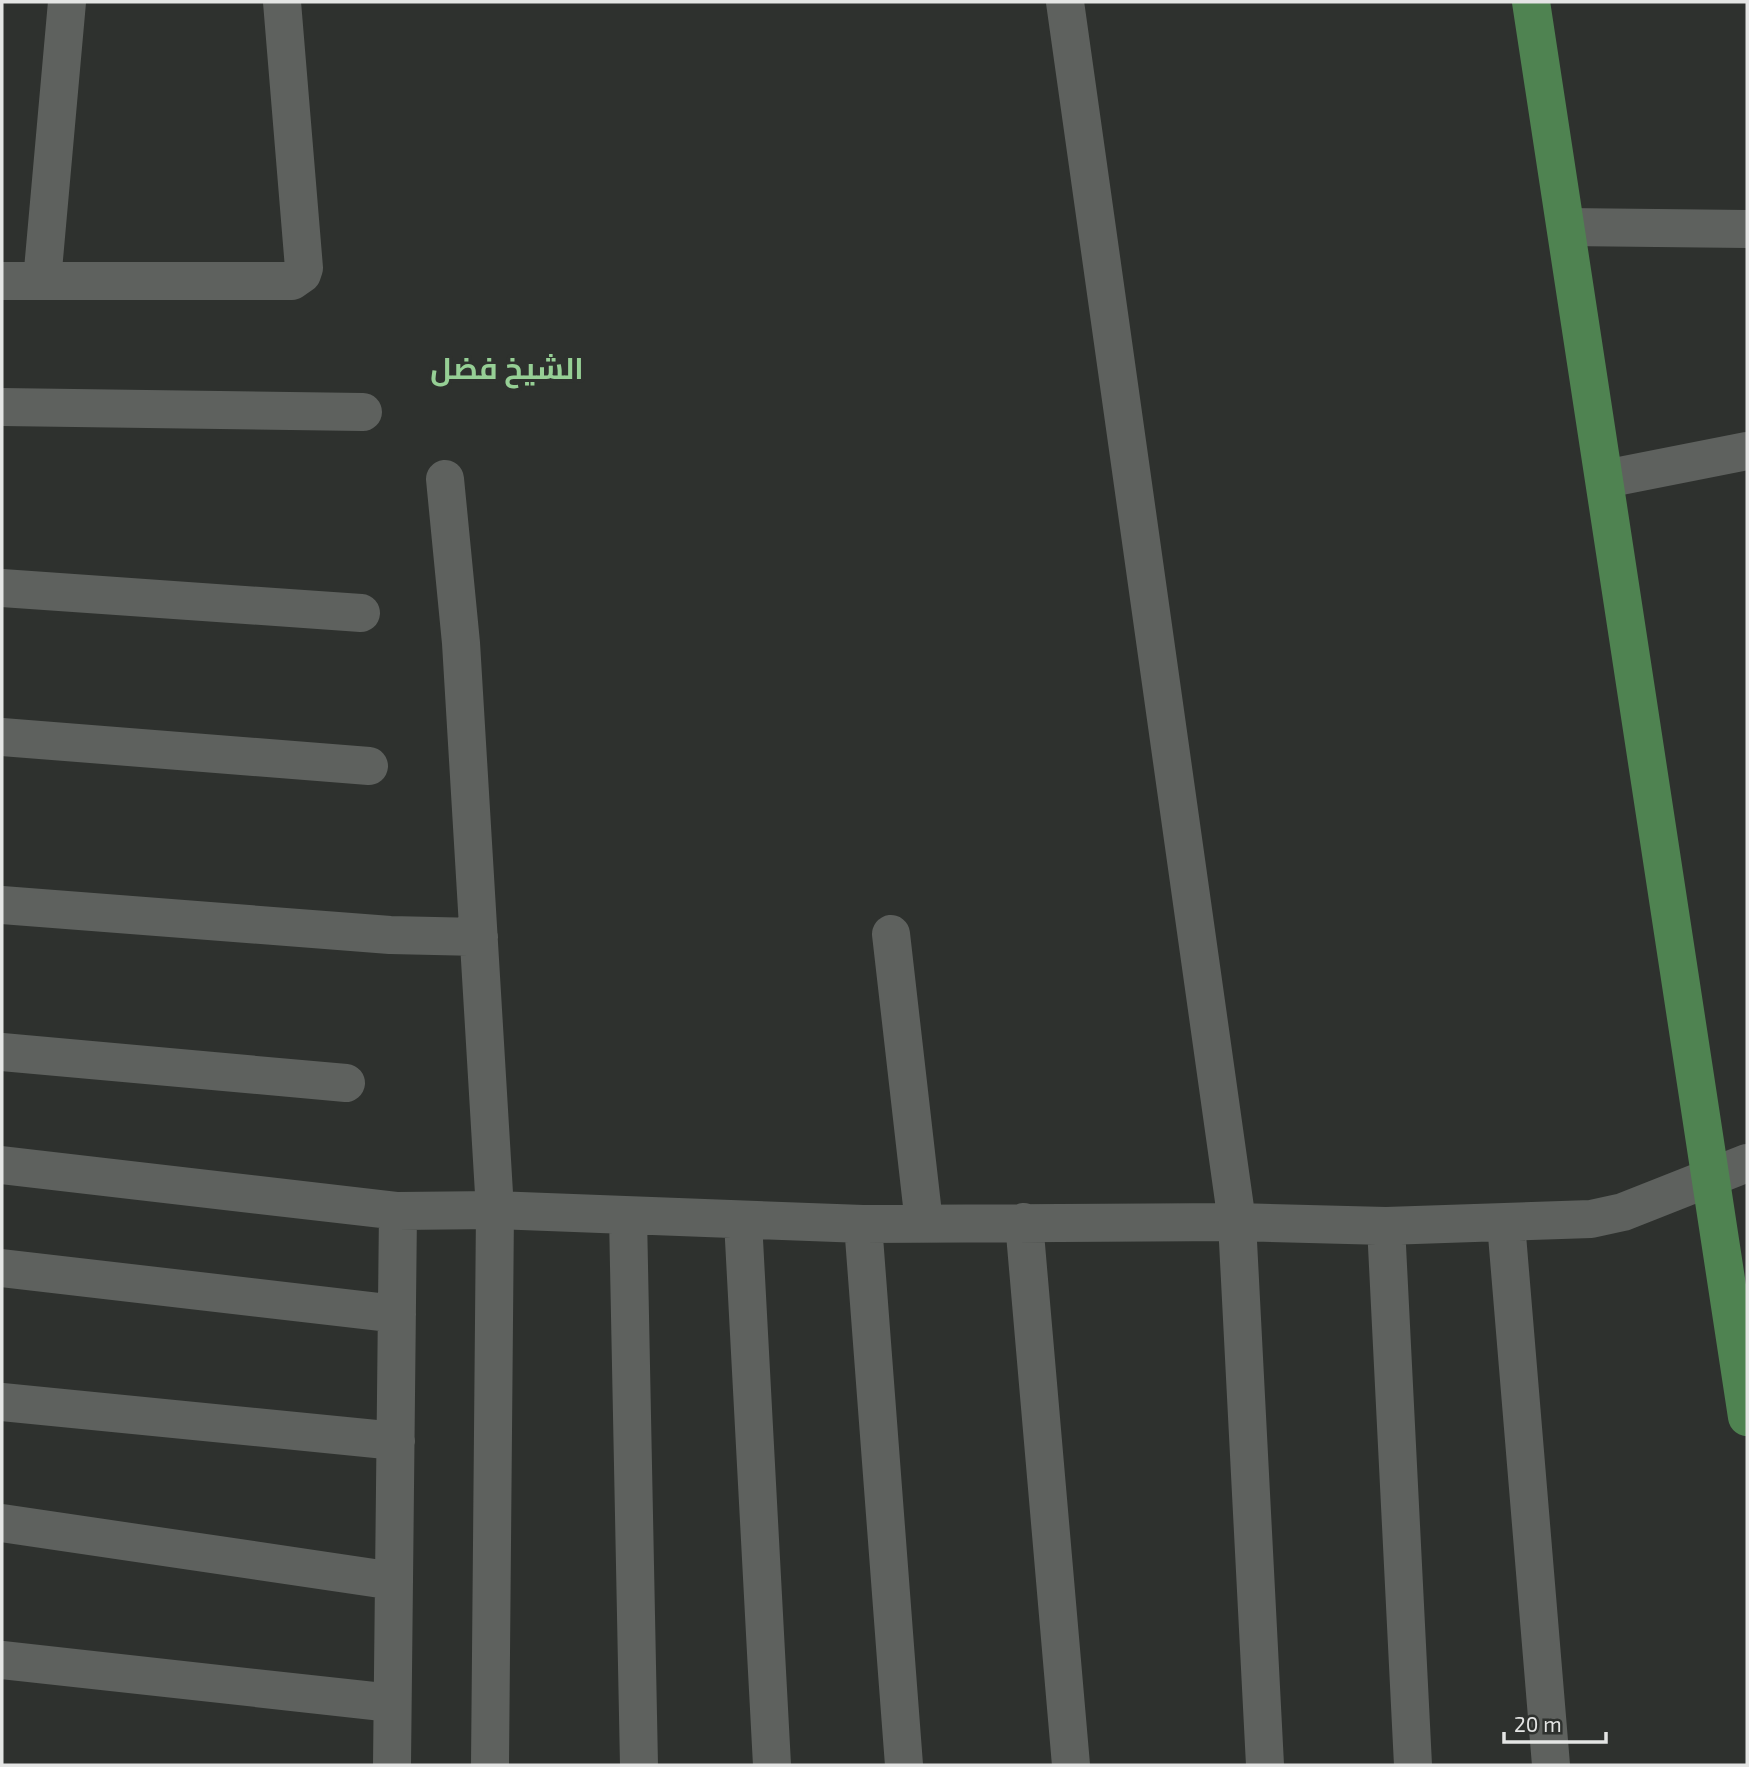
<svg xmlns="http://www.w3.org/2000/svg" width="1749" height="1767" font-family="'Exo 2',Cairo,sans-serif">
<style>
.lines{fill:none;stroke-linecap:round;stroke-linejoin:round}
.minor{stroke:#5e615e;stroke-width:38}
.major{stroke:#4f8351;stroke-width:38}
.labels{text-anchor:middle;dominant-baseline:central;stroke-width:7;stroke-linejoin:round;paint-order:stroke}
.quarter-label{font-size:30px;font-weight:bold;fill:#96cf95;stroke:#2e312e}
</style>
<rect width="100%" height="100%" fill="#2e312e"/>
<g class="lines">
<path class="minor" d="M1065 2 1237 1222 1265 1765
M1566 227 1747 229
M2 281H292L302 274 304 268 282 2
M42 281 67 2
M2 407 363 412
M445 479 461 643 495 1210 490 1765
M1605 479 1747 451
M2 588 361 613
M2 737 369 766
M2 905 390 935 479 937
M891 934 924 1223
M2 1052 346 1083
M2 1165 398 1211 495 1210 863 1224 1237 1222 1386 1226 1591 1219 1623 1212 1747 1163
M628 1216 639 1765
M743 1221 772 1765
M1024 1222 1071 1765
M1506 1223 1551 1765
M863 1224 904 1765
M1386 1226 1413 1765
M2 1268 397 1314
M2 1402 396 1441
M2 1523 394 1581
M2 1660 392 1703
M392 1765 398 1211"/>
<path class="major" d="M1531 2 1747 1417"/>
</g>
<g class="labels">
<g class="quarter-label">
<text x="507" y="367">الشيخ فضل</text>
</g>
</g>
<rect width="1749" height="1767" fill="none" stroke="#e4e5e4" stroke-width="7"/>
<path d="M1504 1732v10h102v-10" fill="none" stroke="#e4e5e4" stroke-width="3.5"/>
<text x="1514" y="1732" font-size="21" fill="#e4e5e4" stroke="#2e312e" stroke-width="5" paint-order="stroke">20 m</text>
</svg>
